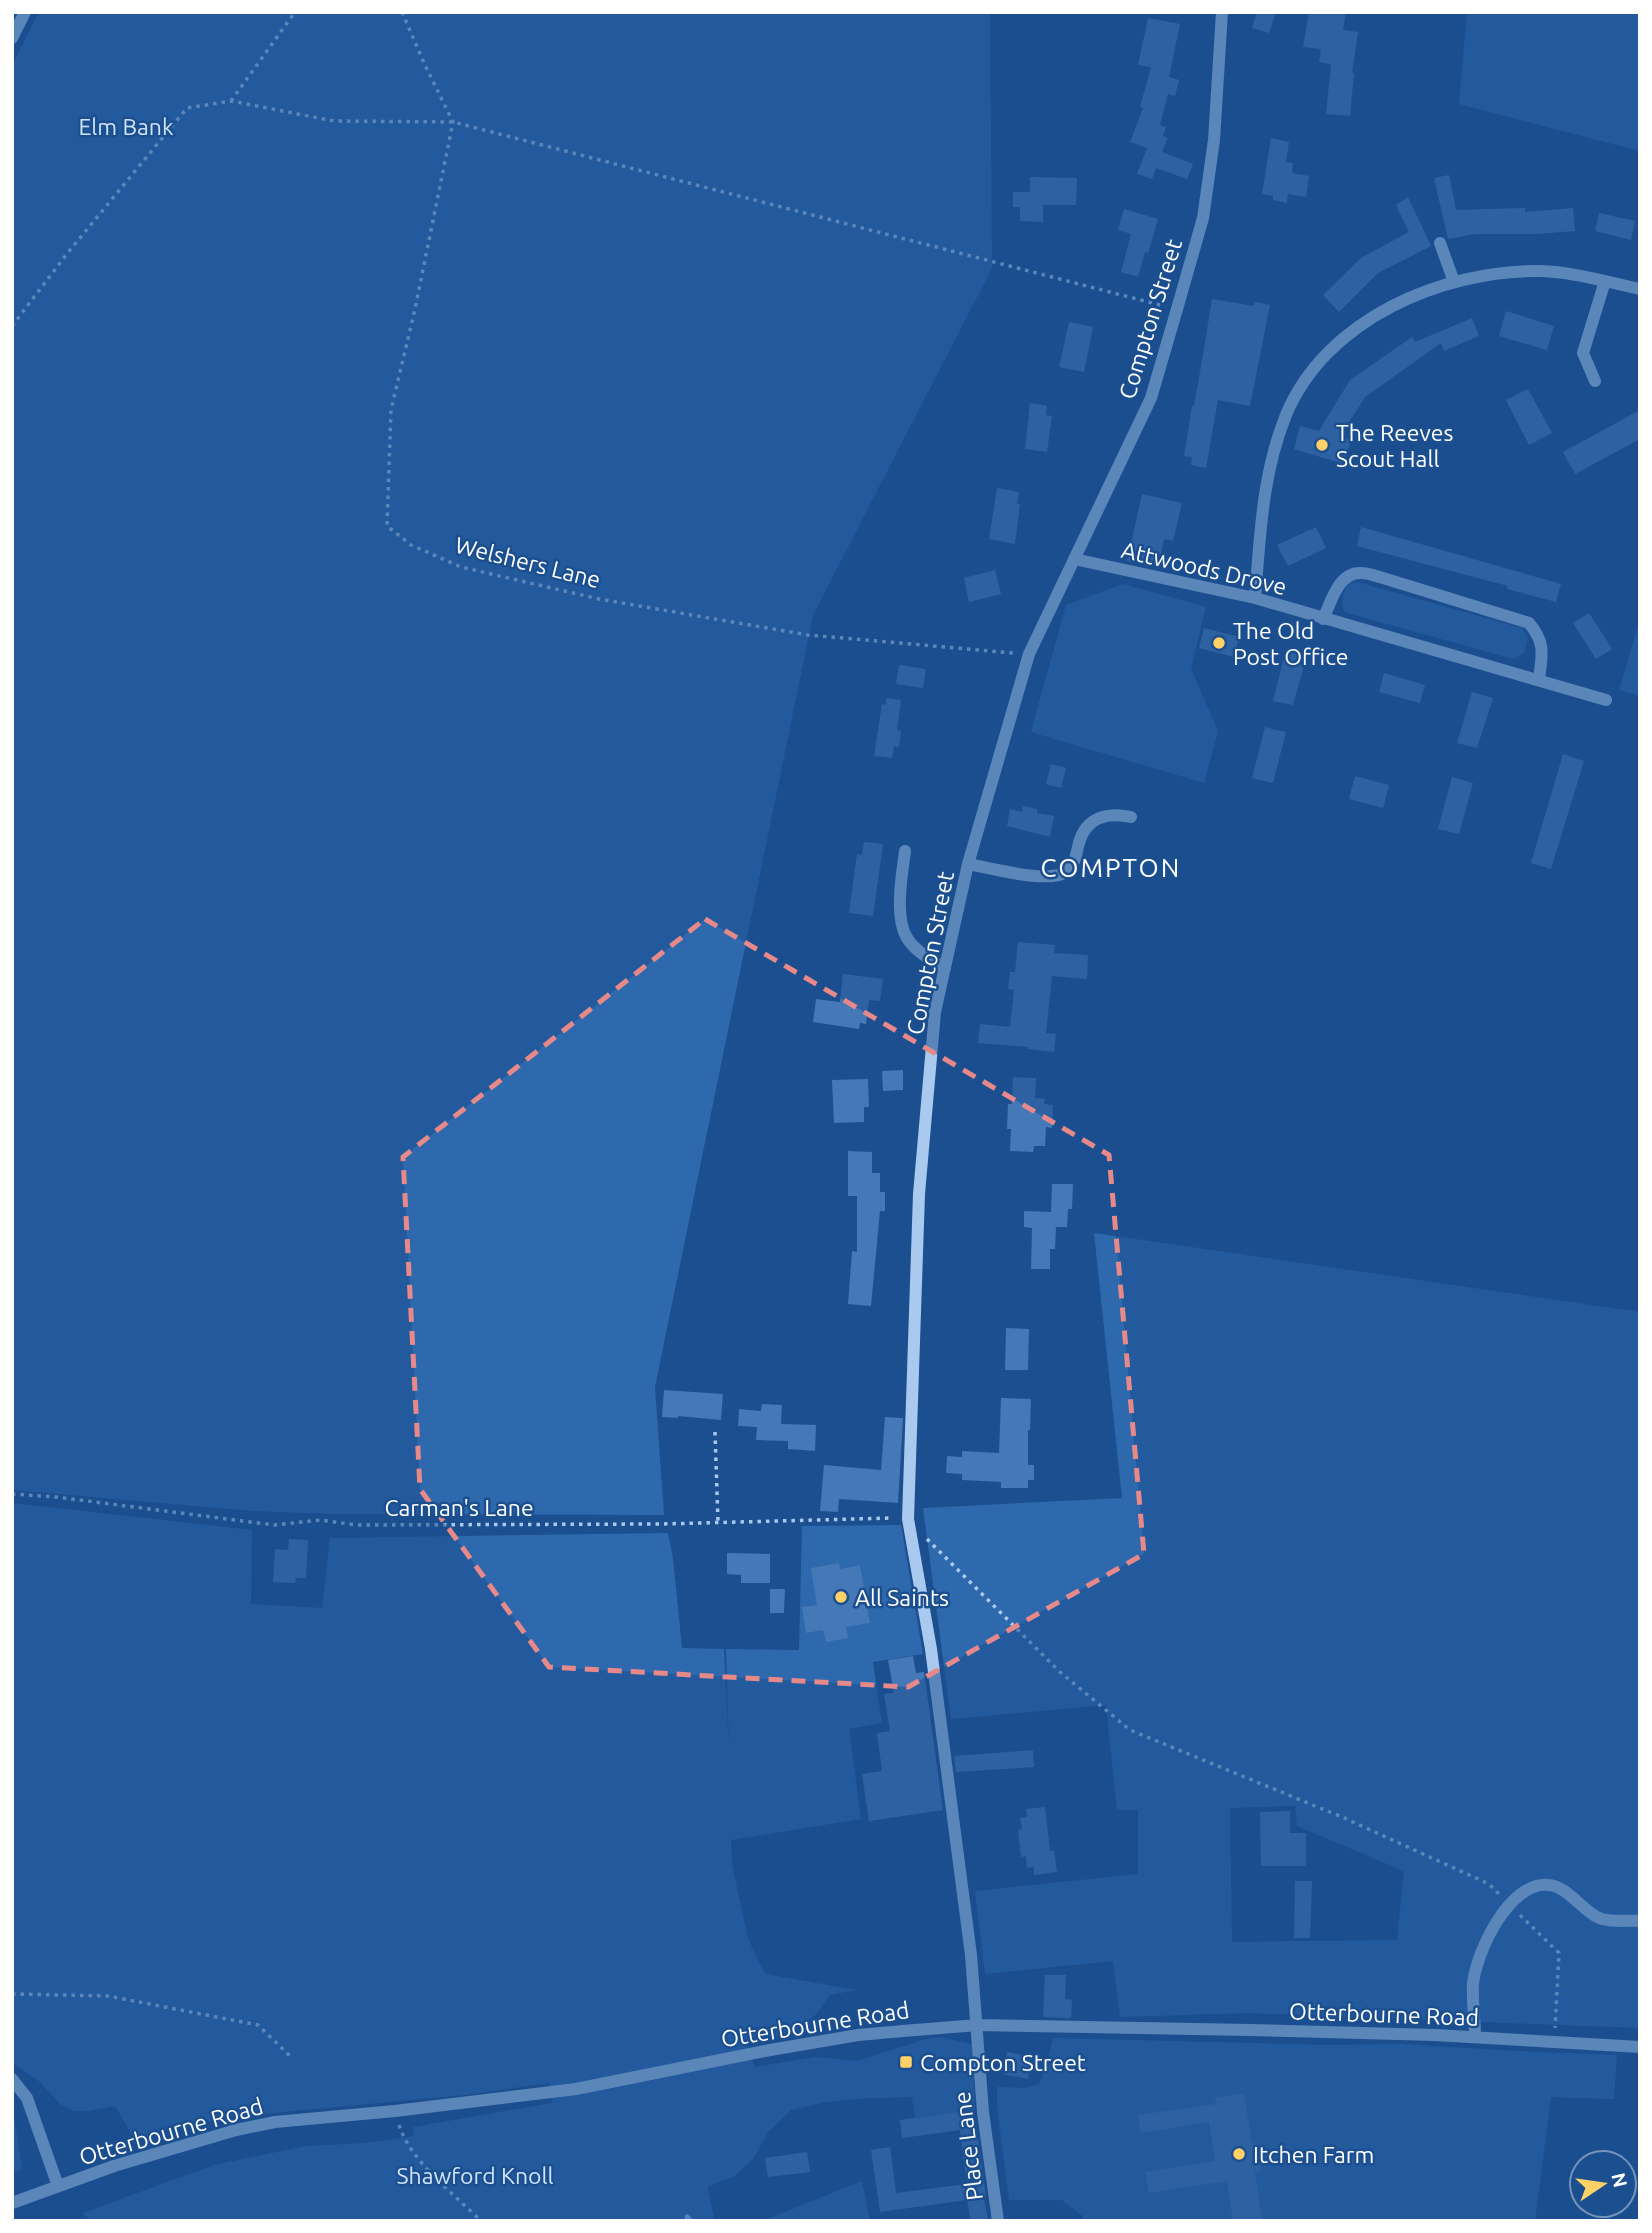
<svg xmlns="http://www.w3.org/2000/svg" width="1652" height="2233" font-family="Ubuntu,sans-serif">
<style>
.green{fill:#2e69ad;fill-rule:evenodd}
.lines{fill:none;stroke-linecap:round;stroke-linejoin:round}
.stream{stroke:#9cc4f0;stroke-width:5}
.building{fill:#4478b7}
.path{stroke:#a9c9ee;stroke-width:3.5;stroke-dasharray:3.5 5;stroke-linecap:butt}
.minor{stroke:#a9c9ee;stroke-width:12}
.marked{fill:none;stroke:#e88989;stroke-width:5;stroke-dasharray:14 9;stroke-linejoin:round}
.poi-dot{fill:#ffd166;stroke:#1b4f8f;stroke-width:2.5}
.labels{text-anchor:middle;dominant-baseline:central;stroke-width:5;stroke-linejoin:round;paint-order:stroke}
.park-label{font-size:23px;fill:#cfe3fa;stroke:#1b4f8f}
.street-label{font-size:23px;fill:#fff;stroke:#1b4f8f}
.poi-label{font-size:23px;fill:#fff;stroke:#1b4f8f;text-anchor:start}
.quarter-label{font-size:26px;letter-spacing:2px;fill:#fff;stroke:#1b4f8f}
</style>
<rect width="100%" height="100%" fill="#1b4f8f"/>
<path class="green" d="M39 12H990L992 268 813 615 655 1387 664 1515 333 1514 253 1511 12 1490V65Z
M1467 12H1640V151L1459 104Z
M1357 582 1522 628 1528 638 1524 653 1513 659 1344 612C1341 600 1342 593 1349 583Z
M1123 584 1206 607 1191 669 1218 731 1204 783 1031 732 1066 605Z
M1640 619V696L1619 690Z
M1094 1233 1640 1312V2028L1249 2013 1120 2017 1113 1961 985 1974 975 1891 1138 1874V1810H1117L1106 1705 951 1719 923 1508 1122 1498ZM1295 1806 1297 1826 1404 1871 1397 1940 1232 1942 1230 1808Z
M12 1503 252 1530 251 1604 322 1608 330 1538 668 1533 673 1558 682 1648 724 1649 729 1750 726 1649 799 1650 802 1526 901 1525 923 1654 873 1662 882 1723 849 1729 861 1819 731 1840 732 1864 748 1939 765 1974 856 1990 830 1995C825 2001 821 2008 816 2014 801 2031 769 2040 748 2045L754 2067 815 2057 857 2061 923 2040 941 2037 972 2044 975 2110 915 2118 912 2097 869 2098 826 2102 791 2110 769 2131 753 2159 733 2177 707 2187 715 2221H91L83 2213 214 2165 306 2146 366 2143 414 2136 413 2127 552 2103 549 2083 465 2095 229 2117 134 2138 115 2106 87 2111H74L61 2105 39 2081 12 2063Z
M1053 2038 1326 2045 1400 2044 1535 2052 1617 2055 1614 2099 1551 2097 1535 2221H1083V2216L1062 2200H1009L997 2107V2087L1027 2088 1039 2084 1047 2065Z
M12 2114 14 2116 22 2169 12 2173Z
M862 2181 870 2221H763Z"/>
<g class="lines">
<path class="stream" d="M687 2217 691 2221"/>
</g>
<path class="building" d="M1257 12H1276L1269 33 1252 28Z
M1309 12H1346L1343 30 1358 32 1352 73H1354L1350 116 1326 114 1331 64 1319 62 1321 49 1303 47Z
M1148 18 1180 24 1169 77 1179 80 1175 96 1168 94 1160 125 1166 127 1163 136 1168 138 1162 152 1193 164 1187 179 1156 168 1152 179 1137 174 1147 148 1130 142 1143 108 1140 107 1151 67 1138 65Z
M1271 138 1289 142 1286 162 1293 163 1292 173 1309 176 1306 197 1288 194 1287 203 1273 200V196L1262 194Z
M1449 175 1456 210 1525 208V212L1573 208 1575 231 1537 234H1475L1448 239 1434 178Z
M1030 177 1077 178 1076 205H1043V222L1020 221V207H1013V192H1030Z
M1408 197 1431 246 1378 273 1339 312 1323 295 1361 258 1409 232 1396 205Z
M1124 209 1158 219 1148 253 1145 252 1138 277 1121 272 1131 234 1118 230Z
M1599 213 1635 221 1631 240 1595 231Z
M1212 299 1254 306 1255 302 1270 305 1250 406 1218 400 1206 468 1191 465 1192 457 1184 456 1192 406H1194L1203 355Z
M1506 311 1554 326 1547 350 1499 336Z
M1472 318 1479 336 1444 351 1441 343 1365 397 1340 437 1351 440 1344 464 1294 449 1300 426 1319 431 1350 380 1412 337 1415 342Z
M1069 322 1093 327 1084 372 1059 367Z
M1528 389 1552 433 1529 445 1506 400Z
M1030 403 1047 406 1046 415 1052 416 1047 452 1025 449Z
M1640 410V439L1575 474 1563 452Z
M997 488 1019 492 1017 504H1020L1015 544 989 539Z
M1142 494 1182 503 1173 541 1164 539 1160 558 1156 557 1153 567 1127 561Z
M1316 527 1326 548 1288 566 1277 545Z
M1361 527 1561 584 1556 602 1507 589 1508 586 1357 546Z
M995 570 1001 594 969 602 964 578Z
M1589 613 1612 649 1596 659 1573 623Z
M1204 628 1239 637 1234 657 1199 648Z
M1286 649 1307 655 1293 705 1273 701Z
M899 665 926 669 923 688 896 684Z
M1384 673 1425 685 1420 703 1379 692Z
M1472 692 1493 698 1477 748 1457 743Z
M886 698 901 700 897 730 901 731 899 747 894 746 892 758 874 756 882 704 886 705Z
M1265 727 1286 732 1273 783 1252 778Z
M1563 754 1584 761 1551 869 1531 863Z
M1051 764 1066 768 1061 788 1046 784Z
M1355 776 1389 785 1383 808 1349 799Z
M1452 777 1473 783 1459 834 1438 829Z
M1023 806 1037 809V813L1054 816 1050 837 1007 826 1010 809 1022 812Z
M864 842 883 844 873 916 849 913 857 854 862 855Z
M1018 942 1055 945 1054 953 1088 955 1087 979 1052 976 1046 1033 1056 1034 1054 1052 1028 1049V1047L978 1043 980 1024 1010 1027 1014 990 1008 989 1010 972H1015Z
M843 974 883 979 880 1001 869 1000 866 1024 860 1023 859 1029 813 1022 816 999 840 1002Z
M903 1070V1090L883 1091 882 1071Z
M1013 1077 1036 1078 1035 1098 1045 1099 1044 1104 1053 1105 1052 1128 1046 1127 1045 1146H1034L1033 1152 1010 1151 1011 1129H1007L1008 1104H1012Z
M868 1079 869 1107H864V1122L834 1123 832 1080Z
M848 1151 872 1152V1173H880V1192H885V1211H880L871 1306 848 1304 852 1251 857 1252V1196H848Z
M1052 1184H1073L1072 1209H1068L1067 1227H1056L1055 1249H1050V1269H1031L1032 1228 1024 1227V1211L1051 1212Z
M1006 1328 1029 1329 1028 1370H1005Z
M664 1390 723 1394 721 1420 678 1416V1418L662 1417Z
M1001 1398 1031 1399 1030 1430H1028V1465H1034V1480H1028V1488H1001V1482L962 1480V1474L946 1473 947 1456 962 1457V1451L999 1453Z
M762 1404 782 1405 781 1424 816 1425 815 1451 788 1449V1441L756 1440 757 1427 738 1426 739 1409 761 1411Z
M885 1417 903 1418 898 1503 839 1499 838 1512 820 1511 824 1465 881 1470Z
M289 1539 308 1540 306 1578H296L295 1583 273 1582 275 1549 288 1550Z
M727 1553 770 1554V1583H741V1575L727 1574Z
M839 1563 840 1569 860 1565 870 1623 846 1627 848 1638 826 1642 823 1630 806 1633 802 1607 817 1605 811 1568Z
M770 1589H785L784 1613H770Z
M913 1656 916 1673 924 1672 943 1810 869 1821 862 1774 882 1771 877 1733 890 1731 884 1694 894 1693 888 1660Z
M1033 1750 1034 1767 956 1772 954 1756Z
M1045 1807 1050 1851H1054L1057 1872 1034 1875V1867L1027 1868 1026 1856 1021 1857 1018 1830 1022 1829 1020 1818 1027 1817 1026 1809Z
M1290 1811V1833H1306V1866H1261L1260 1812Z
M1295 1881H1312L1310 1938H1294Z
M1045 1975H1066L1065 1999 1072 2000 1071 2018 1043 2017Z
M1007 2052 1032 2057 1028 2079 1003 2074Z
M1244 2093 1252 2144 1256 2143 1261 2171 1255 2172 1262 2221H1233L1227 2181 1149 2193 1145 2172 1215 2161 1209 2122 1141 2133 1138 2115 1216 2104 1215 2098Z
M974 2110 986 2197 984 2198 988 2221H971L967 2200 880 2212 871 2150 890 2147 896 2193 967 2184 960 2130 902 2138 900 2120Z
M807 2152 810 2172 768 2177 765 2158Z"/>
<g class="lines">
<path class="path" d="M402 12 424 63 453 122 415 309 391 410 387 526 411 545 461 567 599 599 808 635 1013 653
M231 101 295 12
M12 326 66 255 187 108 231 101 334 121 453 122 1164 306
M715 1432 718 1522
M12 1494 56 1497 274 1525 321 1520 356 1525 661 1524 893 1518
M927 1539 1060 1672 1130 1730 1342 1817 1489 1884 1500 1895
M1520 1915 1559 1953 1555 2028
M12 1994 108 1996 258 2025 292 2058
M399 2125C411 2162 453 2193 481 2221"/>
<path class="minor" d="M12 38 25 12
M1440 243 1454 282
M1595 381 1583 353 1605 281
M1074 559 1255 598 1606 700
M1255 598C1260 537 1262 474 1286 415 1326 319 1442 270 1540 271 1574 272 1607 282 1640 289
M1323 619C1331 603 1338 572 1361 573 1368 573 1376 576 1383 578L1529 623C1546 643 1542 655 1539 679
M905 851C902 875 894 917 907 938 916 952 931 960 945 968
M968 864C991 868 1046 884 1066 872 1076 865 1076 853 1079 843 1086 817 1108 812 1131 817
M1475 2037C1475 2020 1472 2001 1473 1984 1476 1952 1510 1880 1549 1885 1568 1887 1580 1908 1597 1917 1609 1923 1627 1920 1640 1921
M12 2079 27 2098 58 2186
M12 2203 114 2166 236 2130 275 2122 395 2111 576 2089 770 2050 858 2035 903 2031 978 2025 1249 2030 1435 2035 1640 2047
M998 2221 983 2112 971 1955 931 1649 908 1519 919 1194 935 1012 968 864 1029 654 1151 398 1177 309 1203 218 1214 140 1222 12"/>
</g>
<path d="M0 0H1652V2233H0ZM705 919 1109 1155 1144 1554 908 1687 549 1667 420 1489 403 1157Z" fill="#1b4f8f" fill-opacity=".55" fill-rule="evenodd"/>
<path class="marked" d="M705 919 1109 1155 1144 1554 908 1687 549 1667 420 1489 403 1157Z"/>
<g class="poi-dot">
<circle cx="1322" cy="445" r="7"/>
<circle cx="1219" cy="643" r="7"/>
<circle cx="841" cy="1597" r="7"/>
<rect x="899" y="2055" width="14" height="14" rx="3.5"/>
<circle cx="1239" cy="2154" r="7"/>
</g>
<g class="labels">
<g class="park-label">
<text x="126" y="126">Elm Bank</text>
<text x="475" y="2175">Shawford Knoll</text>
</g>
<g class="street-label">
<text transform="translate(1150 319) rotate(-73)">Compton Street</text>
<text transform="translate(528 562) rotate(14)">Welshers Lane</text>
<text transform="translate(1204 568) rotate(13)">Attwoods Drove</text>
<text transform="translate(930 953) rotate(-79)">Compton Street</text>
<text x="459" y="1507">Carman's Lane</text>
<text transform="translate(1384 2014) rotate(2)">Otterbourne Road</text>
<text transform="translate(815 2024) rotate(-9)">Otterbourne Road</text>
<text transform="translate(171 2131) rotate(-16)">Otterbourne Road</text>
<text transform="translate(968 2146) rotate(-97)">Place Lane</text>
</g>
<g class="poi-label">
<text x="1336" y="432">The Reeves<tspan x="1336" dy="26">Scout Hall</tspan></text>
<text x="1233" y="630">The Old<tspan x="1233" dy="26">Post Office</tspan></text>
<text x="855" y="1597">All Saints</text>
<text x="920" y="2062">Compton Street</text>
<text x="1253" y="2154">Itchen Farm</text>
</g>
<g class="quarter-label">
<text x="1111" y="867">COMPTON</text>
</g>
</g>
<rect width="1652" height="2233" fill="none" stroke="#ffffff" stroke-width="28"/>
<g transform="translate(1603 2184) rotate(77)"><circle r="33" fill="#1b4f8f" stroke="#7695bc" stroke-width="2"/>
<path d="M0-5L12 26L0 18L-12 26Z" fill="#ffd166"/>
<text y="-10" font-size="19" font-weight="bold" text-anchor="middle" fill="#ffffff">N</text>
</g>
</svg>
